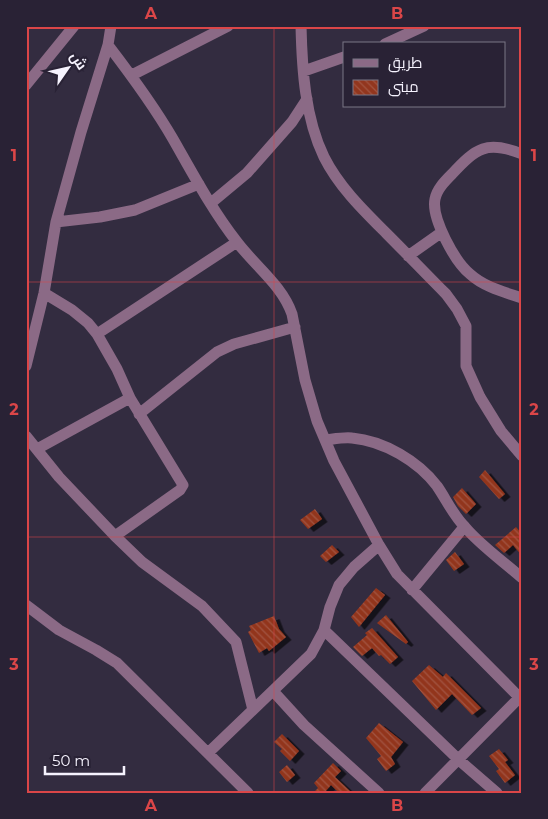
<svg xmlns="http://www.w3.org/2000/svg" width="548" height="819" font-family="Montserrat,Cairo,sans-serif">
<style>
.building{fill:url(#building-back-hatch);filter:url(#shadow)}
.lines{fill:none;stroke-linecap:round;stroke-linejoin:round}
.street{stroke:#8b6a86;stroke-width:11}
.grid{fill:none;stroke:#db4648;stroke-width:1;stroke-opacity:0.55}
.neatline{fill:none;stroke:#db4648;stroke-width:2}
.grid-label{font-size:16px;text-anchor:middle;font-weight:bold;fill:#db4648}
</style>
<defs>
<pattern id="building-back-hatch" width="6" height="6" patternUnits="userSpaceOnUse" patternTransform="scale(1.25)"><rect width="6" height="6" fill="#92361e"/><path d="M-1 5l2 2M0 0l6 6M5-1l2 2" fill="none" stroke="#a25440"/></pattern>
<filter id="shadow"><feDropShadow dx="5.5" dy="3" stdDeviation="0" flood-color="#0009"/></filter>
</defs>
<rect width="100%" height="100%" fill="#332c40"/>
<path class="building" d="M485 470 505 494 499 499 479 477Z
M462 488 476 504 466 514 458 506 453 497Z
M315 509 322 519 308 529 300 520Z
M516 527 522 534V556L513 545 504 553 495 545Z
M332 545 339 552 326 562 320 556Z
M455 552 464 564 454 571 446 560Z
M376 588 385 595 359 627 351 617Z
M386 615 408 642 406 644 377 623Z
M274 616 279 629 286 637 269 651 267 648 259 653 248 632 251 630 249 626Z
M372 628 398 657 390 664 381 655 379 656 372 648 362 656 353 647 367 635 365 633Z
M429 665 443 677 446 673 481 708 472 715 452 694 436 710 412 681Z
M379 723 403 742 391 757 395 764 386 771 377 759 381 756 366 738Z
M282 734 299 751 290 761 280 751 282 749 274 742Z
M499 749 508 760 505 762 515 775 505 783 496 771 499 769 489 756Z
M333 763 341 771 335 777 352 793H339L331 785 324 793H313L318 788 314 783Z
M287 765 295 775 287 782 279 772Z"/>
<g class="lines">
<path class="street" d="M301 26C302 69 305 118 324 157 339 187 364 211 387 234 407 254 426 274 446 294L457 309 466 326V366L480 397 501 431 522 456
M385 44 424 26
M108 45C131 75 154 106 173 139 193 174 212 210 237 242 255 266 282 285 292 314L305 380 317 421 334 461 379 545 397 574 522 700
M304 71 344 57
M132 75 228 26
M26 85 74 26
M522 154C487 140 476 148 452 174 445 181 437 189 435 199 431 218 455 262 470 274 484 287 504 292 522 298
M211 203 247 173 292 122 307 99
M56 222 100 217 135 210 199 184
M408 256 442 232
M44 293 72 310 88 323 97 334 117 369 130 398 183 485 180 490 115 536
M97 334 237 242
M26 366 44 293 56 222 81 132 108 45 111 26
M139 414 217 352 234 344 295 327
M26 436 59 477 115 536 142 562 202 606 236 642 253 710
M326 440C334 439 344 437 352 438 384 441 418 461 437 486 446 499 453 515 465 527 481 546 503 561 522 578
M37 449 130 398
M412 590 464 527
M26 605 59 630 96 650 117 663 248 793
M324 630 459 760 497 793
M273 691 304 725 379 793
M208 753 311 654 324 630 330 607 339 585 354 567 379 545
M425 793 522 695"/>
</g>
<path class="grid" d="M274 26V793M26 282H522M26 537H522"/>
<rect width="548" height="819" fill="none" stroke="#292235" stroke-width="55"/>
<rect x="343" y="42" width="162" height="65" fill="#292235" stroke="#7b7685"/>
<rect x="353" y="59" width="25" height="8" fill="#8b6a86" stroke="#7b7685"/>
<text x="388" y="68" font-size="15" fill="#f6f3fe">طريق</text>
<rect x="353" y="80" width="25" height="15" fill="url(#building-back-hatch)" stroke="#7b7685"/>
<text x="388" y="92" font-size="15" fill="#f6f3fe">مبنى</text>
<g transform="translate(68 68) rotate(56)" stroke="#292235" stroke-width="4" paint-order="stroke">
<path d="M0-4L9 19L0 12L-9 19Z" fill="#f6f3fe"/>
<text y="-8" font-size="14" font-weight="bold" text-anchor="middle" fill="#f6f3fe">ش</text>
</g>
<path d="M45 766v8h79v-8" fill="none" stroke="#f6f3fe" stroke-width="2.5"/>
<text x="52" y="766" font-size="15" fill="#f6f3fe" stroke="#292235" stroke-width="4" paint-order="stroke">50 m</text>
<rect x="28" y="28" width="492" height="764" class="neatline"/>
<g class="grid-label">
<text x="151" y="19">A</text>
<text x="397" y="19">B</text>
<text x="14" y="161">1</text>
<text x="534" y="161">1</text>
<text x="14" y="415">2</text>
<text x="534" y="415">2</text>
<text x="14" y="670">3</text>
<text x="534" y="670">3</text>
<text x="151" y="811">A</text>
<text x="397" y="811">B</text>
</g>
</svg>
